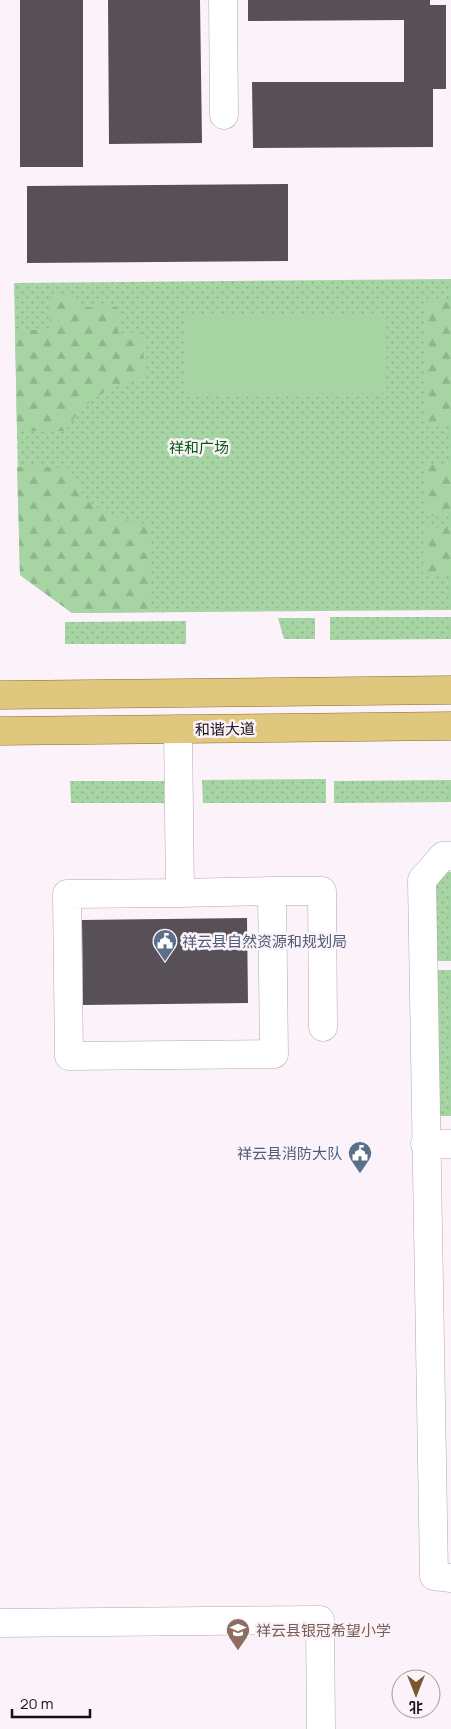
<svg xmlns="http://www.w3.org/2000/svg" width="451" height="1729" font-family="Manrope,'Noto Sans SC',sans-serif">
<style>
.grass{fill:url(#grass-dots)}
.forest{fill:url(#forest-firs)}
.garden{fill:#a6d4a3}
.building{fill:#575056}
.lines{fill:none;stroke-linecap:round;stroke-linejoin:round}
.minor-casing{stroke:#b1a9b0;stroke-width:29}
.major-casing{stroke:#8a6f21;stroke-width:29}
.minor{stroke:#fff;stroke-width:28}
.major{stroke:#dfc77e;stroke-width:28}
.labels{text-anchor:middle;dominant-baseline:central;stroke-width:5;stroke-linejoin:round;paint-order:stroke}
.park-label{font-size:15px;fill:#025e0b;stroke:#fbf2fa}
.street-label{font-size:15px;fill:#141114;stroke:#fbf2fa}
.service-label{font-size:15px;fill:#4e5e75;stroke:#fbf2fa;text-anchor:start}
.education-label{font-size:15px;fill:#785e54;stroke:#fbf2fa;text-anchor:start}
</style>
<defs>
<pattern id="grass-dots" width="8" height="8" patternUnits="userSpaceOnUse" patternTransform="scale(1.25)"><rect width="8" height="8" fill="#a6d4a3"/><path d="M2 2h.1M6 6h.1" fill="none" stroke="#8eb58b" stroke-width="1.8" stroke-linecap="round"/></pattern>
<pattern id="forest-firs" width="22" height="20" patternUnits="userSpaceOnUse" patternTransform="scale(1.25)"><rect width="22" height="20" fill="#a6d4a3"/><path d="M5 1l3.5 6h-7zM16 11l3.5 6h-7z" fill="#8eb58b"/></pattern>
</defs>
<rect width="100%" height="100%" fill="#fbf2fa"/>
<path class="grass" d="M451 279V610L72 613 20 575 14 283Z
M330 617H451V639L330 640Z
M278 618H315V639H284Z
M186 621V644H65V622Z
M326 779V803H203L202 780Z
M451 780V802L334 803V781Z
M70 781H164V803H71Z
M443 872H451V961H436L434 883Z
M436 970H451V1116H439Z"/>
<path class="forest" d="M50 296H76L78 307H118V333H143L144 376C103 391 91 395 64 431H17L15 330H50Z
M425 302H451V425L426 426Z
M426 465H451V516H426Z
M17 467 69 468C88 512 105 514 149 527V612L72 613 20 575Z
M423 527 451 528V574H423Z"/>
<path class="garden" d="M385 314 386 393 186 394V315Z"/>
<path class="building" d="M20 0H83V167H20Z
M108 0H200L202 143 109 144Z
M248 0H430V5H446V89H433V147L253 148 252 82H404V20L248 21Z
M288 184V261L27 263V186Z
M247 918 248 1003 83 1005 82 920Z"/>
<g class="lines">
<g class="minor-casing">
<path id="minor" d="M223 0 224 115
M178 729 180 893 67 894 69 1056 274 1054 272 891 180 893
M451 856H443L422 880 434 1576 451 1578
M272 891H322L323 1027
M425 1144H451
M0 1623 320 1620 321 1729"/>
</g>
<g class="major-casing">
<path id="major" d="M0 695 451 690
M0 731 451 726"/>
</g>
<use href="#minor" class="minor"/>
<use href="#major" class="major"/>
</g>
<defs>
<g id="civic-pin" transform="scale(1.25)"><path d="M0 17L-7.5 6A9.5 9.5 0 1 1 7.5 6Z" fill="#5c6f8a" stroke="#fbf2fa"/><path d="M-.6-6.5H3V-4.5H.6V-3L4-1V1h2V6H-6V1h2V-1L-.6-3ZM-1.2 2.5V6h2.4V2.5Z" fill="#fff"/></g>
<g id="school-pin" transform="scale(1.25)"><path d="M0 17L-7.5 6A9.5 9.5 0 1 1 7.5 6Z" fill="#8d6e63" stroke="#fbf2fa"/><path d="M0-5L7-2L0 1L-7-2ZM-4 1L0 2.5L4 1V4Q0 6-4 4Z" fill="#fff"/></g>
</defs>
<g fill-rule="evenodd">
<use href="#civic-pin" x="165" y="941"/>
<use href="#civic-pin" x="360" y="1153"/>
<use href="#school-pin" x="238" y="1630"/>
</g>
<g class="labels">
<g class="park-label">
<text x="199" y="447">祥和广场</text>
</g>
<g class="street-label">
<text transform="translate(225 729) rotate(-1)">和谐大道</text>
</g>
<g class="service-label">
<text x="182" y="941">祥云县自然资源和规划局</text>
<text x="342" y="1153" text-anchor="end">祥云县消防大队</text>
</g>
<g class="education-label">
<text x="256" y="1630">祥云县银冠希望小学</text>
</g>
</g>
<g transform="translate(416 1694) rotate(180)"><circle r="24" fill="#fbf2fa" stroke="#9f989e"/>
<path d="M0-4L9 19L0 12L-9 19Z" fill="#765a2d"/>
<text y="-8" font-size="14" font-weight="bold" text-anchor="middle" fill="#141114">北</text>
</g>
<path d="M12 1709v8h78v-8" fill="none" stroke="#141114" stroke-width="2.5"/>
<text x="20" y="1709" font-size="15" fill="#141114" stroke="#fbf2fa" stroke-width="4" paint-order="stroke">20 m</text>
</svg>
